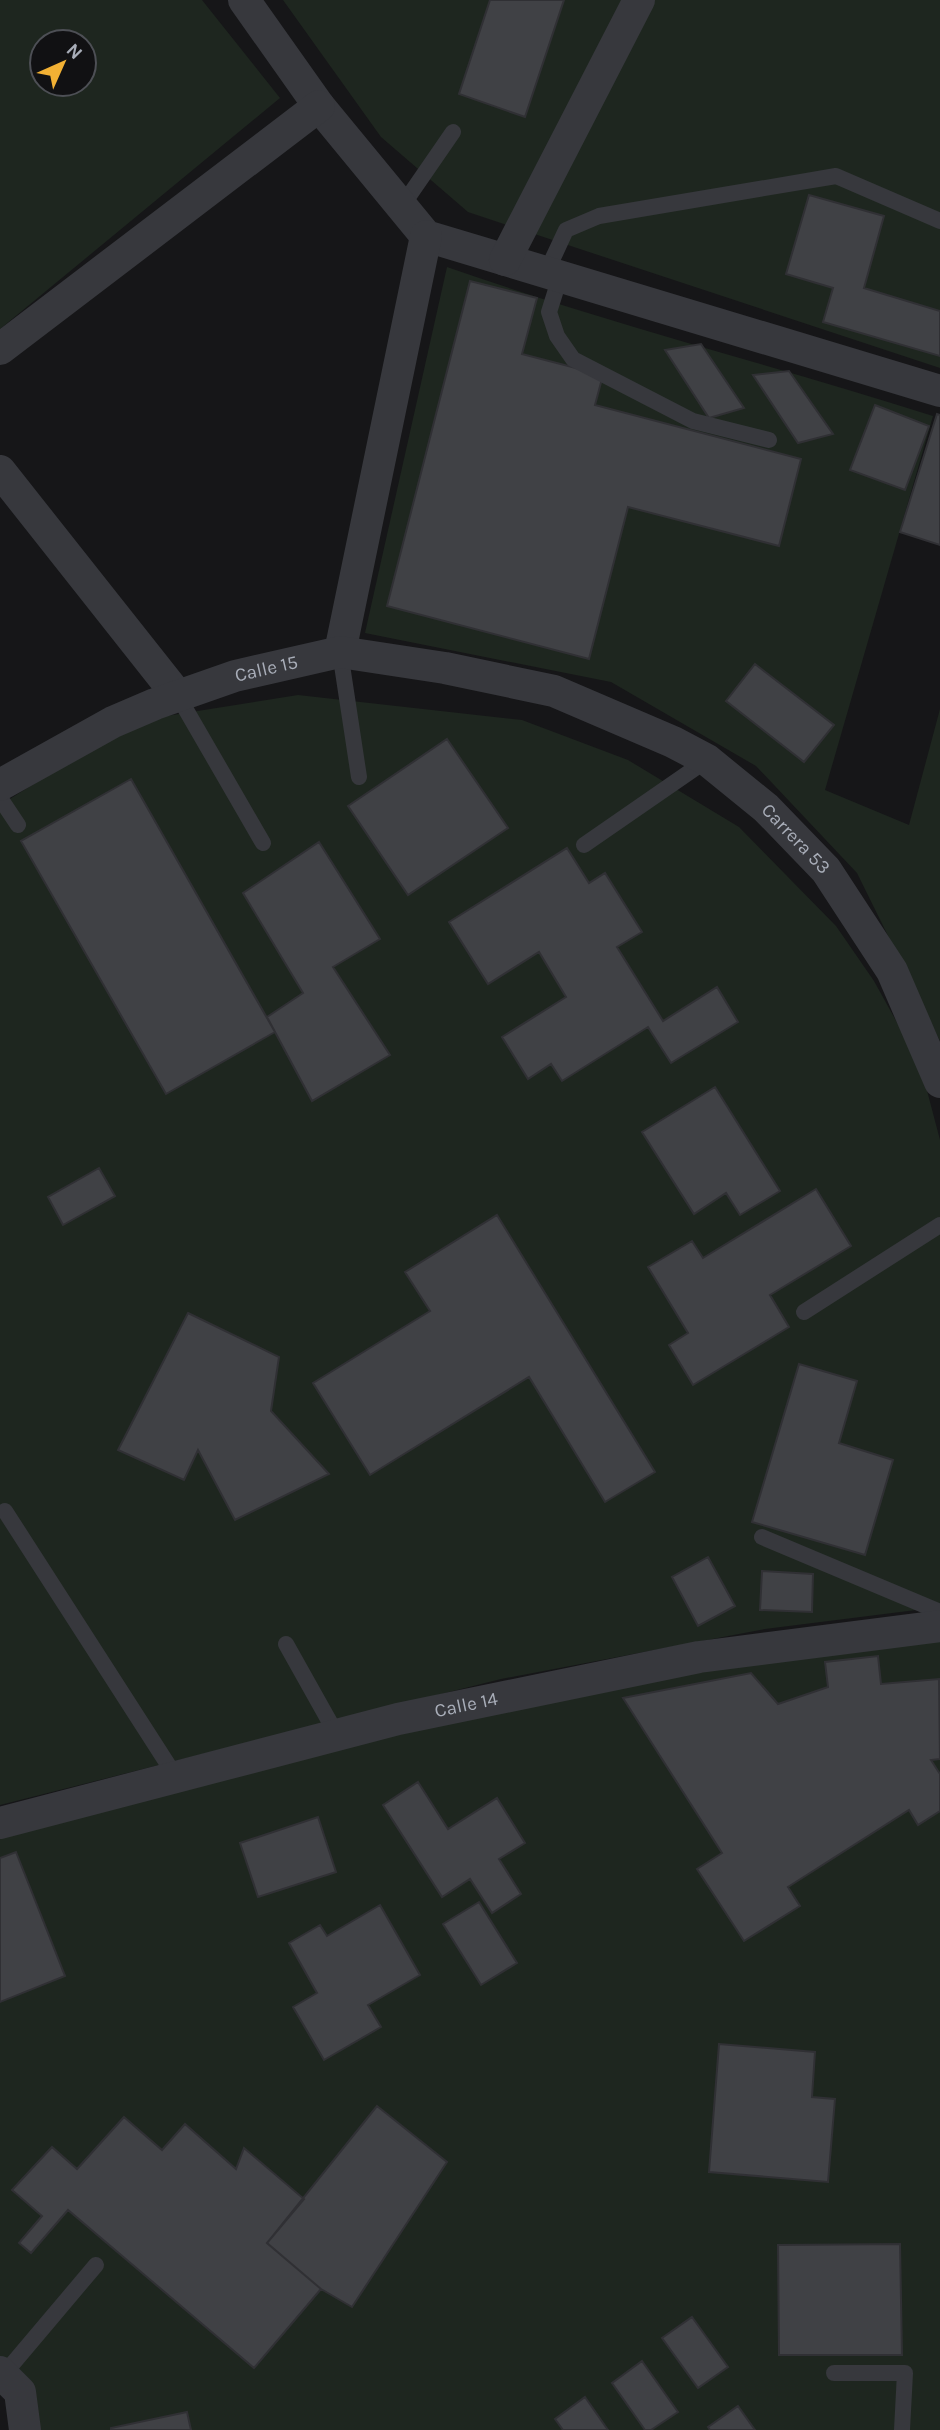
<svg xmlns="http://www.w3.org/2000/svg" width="940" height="2430" font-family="Karla,sans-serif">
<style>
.green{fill:#1e261f;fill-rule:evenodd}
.building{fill:#404145;stroke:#303034;stroke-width:2}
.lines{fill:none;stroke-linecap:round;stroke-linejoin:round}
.lane{stroke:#37383d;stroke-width:16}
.street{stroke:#37383d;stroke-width:32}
.labels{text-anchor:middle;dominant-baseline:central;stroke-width:6;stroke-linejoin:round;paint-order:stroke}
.street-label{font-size:19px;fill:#a8adb8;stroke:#111113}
</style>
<rect width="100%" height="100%" fill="#161618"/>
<path class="green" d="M0 0H202L280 98 0 329ZM42 42H84V84H42Z
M283 0H940V368L468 212 381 137Z
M447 267C607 323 772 365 933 416L825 790 909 825 940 709V1041L857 873 756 766 611 682 365 633Z
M298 695 522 720 628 760 739 827 836 926 874 981 920 1064 940 1140V1607L765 1629 501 1679 0 1805V805L84 753 160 717Z
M940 1640V2430H36L0 2357V1834L285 1760 694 1669Z"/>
<path class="building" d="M490 0H564L525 117 459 94Z
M809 195 884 216 864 288 940 311V356L823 322 833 288 786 274Z
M470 281 537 298 522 354 603 375 595 405 801 459 779 546 628 507 589 659 387 606Z
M701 344 744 408 709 418 665 350Z
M789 371 833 434 798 443 753 375Z
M875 405 929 426 905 490 850 470Z
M937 414 940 415V545L900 532Z
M755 664 834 725 804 762 726 701Z
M447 739 508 828 408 895 348 806Z
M131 779 275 1032 166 1094 21 841Z
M319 842 380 939 333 967 390 1055 312 1101 267 1017 303 993 243 893Z
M567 848 589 883 605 873 642 932 617 947 663 1021 717 987 738 1022 671 1063 648 1027 562 1081 551 1064 528 1079 502 1037 566 997 539 952 488 984 449 922Z
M715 1087 780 1191 740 1215 726 1193 694 1214 642 1132Z
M99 1168 115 1196 63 1225 48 1197Z
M816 1189 851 1246 770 1295 789 1327 693 1385 669 1345 688 1333 648 1267 692 1241 703 1258Z
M497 1215 655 1472 605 1502 529 1377 370 1475 313 1383 430 1311 405 1272Z
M188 1313 279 1357 271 1411 329 1474 235 1520 198 1450 184 1480 118 1450Z
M799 1364 857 1381 839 1443 893 1460 865 1555 752 1522Z
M708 1557 735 1606 698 1626 672 1577Z
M762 1571 813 1574 812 1612 760 1610Z
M878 1656 881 1684 939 1679 940 1759 931 1760 940 1774V1811L918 1825 909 1810 788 1887 800 1906 744 1941 697 1869 722 1853 623 1698 751 1673 778 1704 828 1687 825 1662Z
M418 1782 448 1829 497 1798 525 1843 499 1859 521 1894 492 1913 470 1879 442 1897 383 1805Z
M318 1817 336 1872 258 1897 240 1843Z
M16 1852 65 1976 0 2002V1858Z
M479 1902 517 1963 481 1985 443 1924Z
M380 1905 420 1975 368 2005 381 2027 324 2060 293 2007 317 1993 289 1943 320 1925 327 1936Z
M719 2044 815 2052 812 2097 835 2099 828 2182 709 2172Z
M377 2106 447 2162 352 2307 321 2289 267 2243Z
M124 2117 162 2150 185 2124 236 2169 244 2148 304 2199 267 2243 321 2289 254 2368 68 2210 31 2253 19 2243 42 2216 12 2190 52 2147 77 2169Z
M900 2244 902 2355H779L778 2245Z
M692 2317 728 2367 698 2388 662 2338Z
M642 2361 678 2412 651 2430H645L612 2383Z
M585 2397 608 2430H563L555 2419Z
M738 2406 755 2430H710L708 2427Z
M187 2412 191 2430H111V2428Z"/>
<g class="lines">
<path class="lane" d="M402 206 453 132
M546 273 566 230 599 216 836 176 940 221
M560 277 549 312 557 336 573 359 693 421 769 440
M340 652 359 777
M178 696 263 843
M0 798 18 825
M584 845 707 760
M804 1312 940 1225
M5 1511 176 1777
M762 1537 940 1612
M286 1644 337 1735
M834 2373H905L902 2430
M4 2374 96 2265"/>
<g class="street">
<path d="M244 0 319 106 426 236 940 391"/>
<path d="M505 260 639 0"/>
<path d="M0 349 319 106"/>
<path d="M0 471 178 696"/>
<path d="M340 652 426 236"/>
<path id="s1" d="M0 785 113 722 155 704 235 676 340 652 445 668 554 691 673 742 707 760 766 808 826 870 892 971 940 1082"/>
<path id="s2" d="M0 1823 398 1719 699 1657 940 1626"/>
<path d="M0 2372 20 2392 25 2430"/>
</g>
</g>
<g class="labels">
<g class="street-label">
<text stroke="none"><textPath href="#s1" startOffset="292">Calle 15</textPath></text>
<text stroke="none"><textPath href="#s1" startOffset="872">Carrera 53</textPath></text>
<text stroke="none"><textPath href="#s2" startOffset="481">Calle 14</textPath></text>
</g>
</g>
<g transform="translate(63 63) rotate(45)"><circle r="33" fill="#111113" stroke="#4d4f55" stroke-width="2"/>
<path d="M0-5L12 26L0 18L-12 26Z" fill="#f2b134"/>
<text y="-10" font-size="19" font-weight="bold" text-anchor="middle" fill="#a8adb8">N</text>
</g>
</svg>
